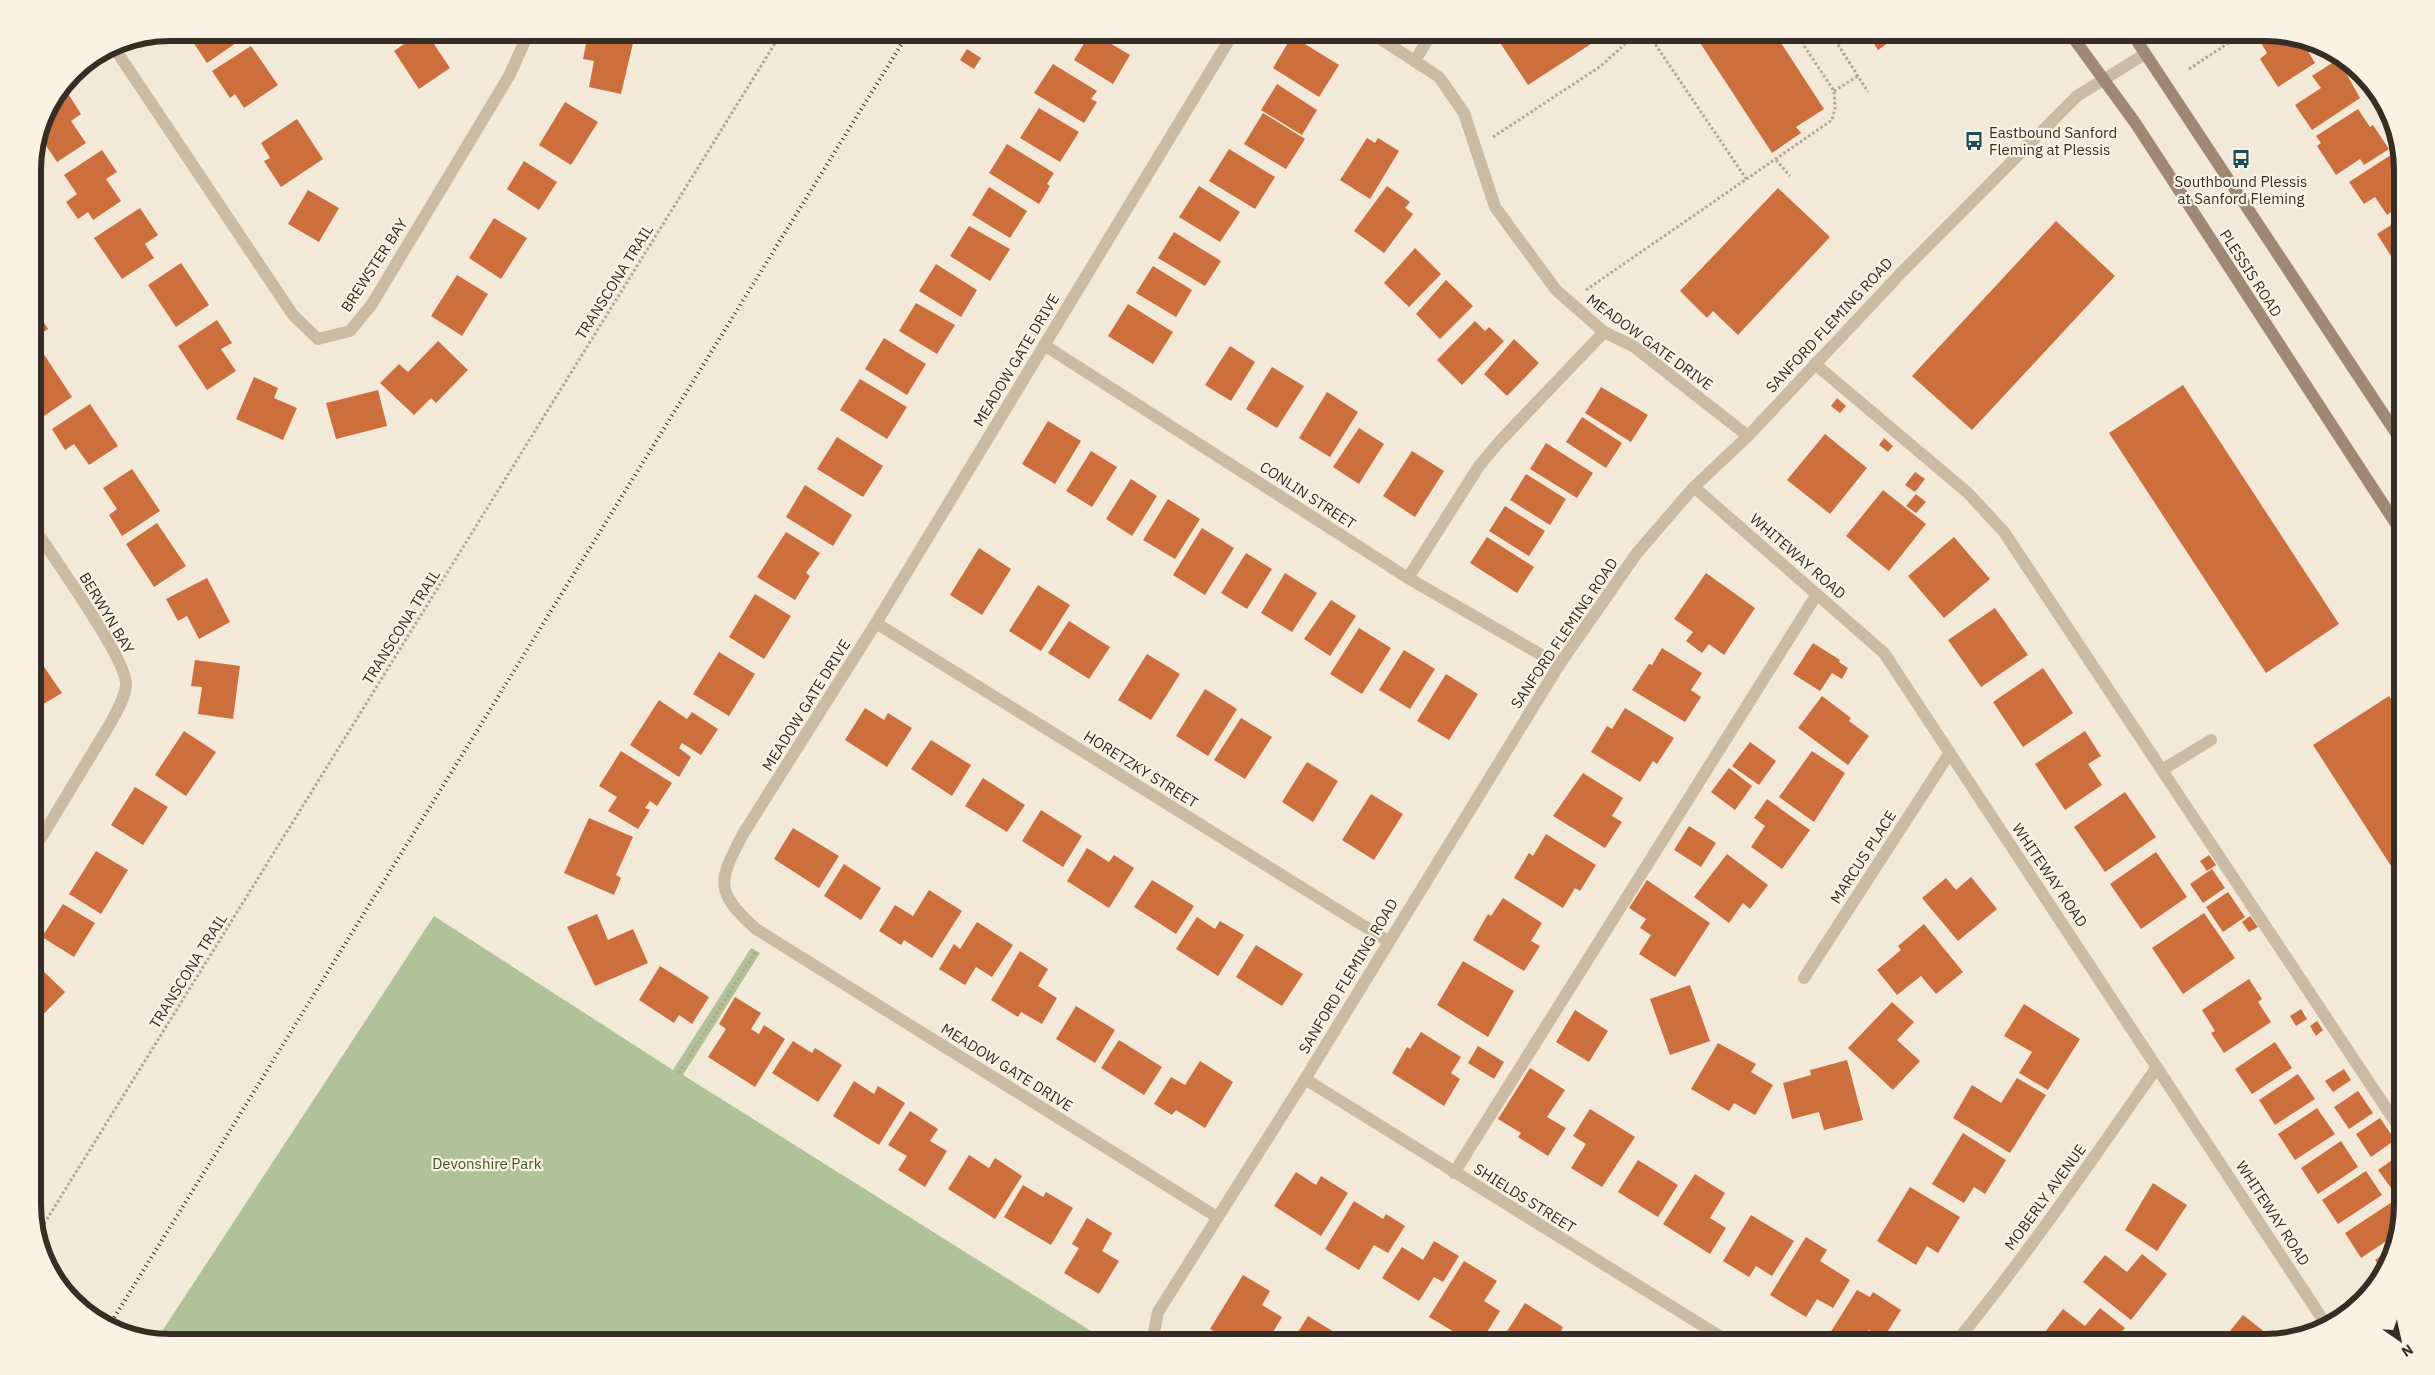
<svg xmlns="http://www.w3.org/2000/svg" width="2435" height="1375" font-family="'IBM Plex Sans',sans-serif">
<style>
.green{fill:#b0c298}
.building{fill:#cd6f3d}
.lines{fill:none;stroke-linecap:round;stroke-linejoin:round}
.path{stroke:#b7a48e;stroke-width:3;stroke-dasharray:2.5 2.5;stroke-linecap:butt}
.service{stroke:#cbbaa4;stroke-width:12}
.minor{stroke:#cbbaa4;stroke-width:12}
.secondary{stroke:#9f8976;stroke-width:12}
.rail{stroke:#362d26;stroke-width:4;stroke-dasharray:1 4;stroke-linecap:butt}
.labels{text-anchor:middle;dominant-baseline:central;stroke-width:4.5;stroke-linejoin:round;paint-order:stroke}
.poi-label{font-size:15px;fill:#362d26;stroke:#faf3e5;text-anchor:start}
.street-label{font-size:15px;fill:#362d26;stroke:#faf3e5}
.park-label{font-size:15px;fill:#415629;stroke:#faf3e5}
.rim{fill:none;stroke:#362d26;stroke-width:6}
</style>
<rect width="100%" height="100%" fill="#f3e9d9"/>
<path class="green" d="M434 916 673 1070 751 948 760 953 683 1075 1091 1331 1085 1342H171L157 1339Z"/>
<path class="building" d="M194 32H243L246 36 207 63 189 36Z
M421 32H426L450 68 419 89 394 51Z
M1091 32 1130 55 1113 84 1074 60Z
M1115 32H1137L1131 42Z
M1493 32H1588L1594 42 1528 85Z
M1693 32H1774L1824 109 1796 127 1801 133 1772 153Z
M1867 32H1904L1878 50Z
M588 34 633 43 621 94 589 87 594 61 583 59Z
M2274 35 2312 45 2306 48 2315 63 2278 87 2260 59 2267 53 2261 43Z
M1292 36 1339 65 1319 97 1273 68Z
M251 46 278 85 244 108 235 94 230 98 212 71Z
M967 49 981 58 974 69 960 60Z
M2338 59 2360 98 2312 130 2295 105 2321 88 2312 76Z
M1053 64 1097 91 1091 99 1097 102 1084 123 1034 93Z
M1277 84 1317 110 1302 135 1261 110Z
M67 92 81 114 71 121 86 143 57 162 39 135 43 117 55 99Z
M565 102 598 122 571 165 539 145Z
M1039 108 1079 132 1060 162 1020 138Z
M2358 109 2370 127 2373 125 2389 149 2364 165 2360 159 2336 175 2317 146 2321 143 2316 136Z
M1263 113 1305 139 1286 169 1244 144Z
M297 119 323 159 281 187 264 161 270 158 261 143Z
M1367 138 1375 143 1378 138 1399 151 1370 199 1340 180Z
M1007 144 1054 173 1047 184 1050 186 1039 204 989 173Z
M1229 149 1275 177 1255 209 1209 181Z
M102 150 117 172 106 179 121 201 93 220 88 212 78 219 66 202 77 194 64 175Z
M2397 151 2402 162V204L2387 215 2375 197 2364 204 2349 182Z
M524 161 557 182 539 210 507 189Z
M1199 186 1240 212 1220 242 1179 217Z
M1387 186 1410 202 1405 208 1413 214 1384 253 1354 231Z
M989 187 1027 211 1010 238 972 215Z
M1778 188 1830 237 1738 335 1713 311 1707 318 1680 291Z
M308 190 339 208 319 242 288 224Z
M140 208 158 235 145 244 154 258 122 279 94 238Z
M494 218 527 238 501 279 469 258Z
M2402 218V273L2377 234Z
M2056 221 2115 276 1972 430 1912 376Z
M969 226 1010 249 990 281 950 256Z
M1174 232 1221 261 1205 286 1158 258Z
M1415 248 1441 274 1409 307 1384 283Z
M181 263 209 305 176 327 148 285Z
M936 264 977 290 961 317 919 291Z
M1153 266 1192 290 1176 317 1136 293Z
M457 275 488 294 462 336 431 316Z
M1446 280 1473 306 1440 339 1416 314Z
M916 303 955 325 937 354 899 331Z
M1128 304 1173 332 1153 364 1108 336Z
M33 306 48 329 33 339Z
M217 320 232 343 221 349 236 371 207 390 178 346Z
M1475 321 1485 331 1489 327 1504 341 1462 385 1437 360Z
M884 338 926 364 907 395 865 369Z
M1514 339 1539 363 1507 396 1484 374Z
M438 341 468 370 436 403 431 398 414 415 380 383 399 364 408 372Z
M1230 346 1255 362 1231 401 1205 385Z
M43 353 72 397 41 418 33 405V360Z
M1272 367 1304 386 1277 428 1246 409Z
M254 377 278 388 274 398 297 408 283 440 236 419Z
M860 379 907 407 887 439 840 410Z
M2183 385 2339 624 2266 673 2109 433Z
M1601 387 1648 415 1631 442 1585 413Z
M378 390 387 426 336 439 326 403Z
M1327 392 1358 412 1330 457 1299 438Z
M1837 398 1846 406 1840 413 1831 406Z
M90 404 118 446 89 465 74 444 65 450 52 429Z
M1582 417 1622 443 1606 468 1566 442Z
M1048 421 1081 441 1055 484 1022 464Z
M1359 428 1384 444 1359 484 1333 467Z
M1825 434 1867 468 1830 514 1787 480Z
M837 437 883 466 863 497 817 469Z
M1884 438 1893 446 1888 452 1879 445Z
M1546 443 1593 473 1577 498 1530 469Z
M1091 451 1117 467 1092 507 1066 491Z
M1412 451 1444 471 1415 517 1383 496Z
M132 469 160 511 122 536 109 515 117 509 103 488Z
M1915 472 1925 479 1915 492 1905 485Z
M1526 474 1566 499 1550 525 1510 500Z
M1131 479 1157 496 1132 536 1106 519Z
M805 485 852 515 833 546 786 517Z
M1883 490 1926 524 1889 571 1846 536Z
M1916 494 1926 502 1916 513 1906 506Z
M1168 499 1200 519 1175 559 1143 540Z
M1505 506 1545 531 1529 556 1489 531Z
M157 523 186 566 154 587 126 544Z
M1202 528 1234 548 1205 595 1173 575Z
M786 532 820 553 806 573 810 576 795 600 757 577Z
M1487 537 1534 567 1517 593 1470 563Z
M1954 537 1990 579 1944 618 1908 576Z
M979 548 1011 569 982 615 950 595Z
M1246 553 1272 569 1247 609 1221 593Z
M1285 573 1317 593 1292 632 1261 613Z
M1706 573 1755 608 1724 655 1709 644 1702 653 1686 641 1693 632 1674 619Z
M207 578 230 622 199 639 187 616 178 621 166 599Z
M1038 585 1070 605 1041 651 1009 631Z
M755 594 791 616 764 659 729 637Z
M1331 600 1356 616 1330 656 1304 639Z
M1995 608 2028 655 1981 687 1948 640Z
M1069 621 1110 647 1089 679 1048 653Z
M1359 628 1391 648 1362 694 1330 674Z
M1813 643 1840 660 1839 662 1848 668 1842 679 1832 673 1820 691 1793 674Z
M1662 648 1702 673 1691 690 1701 697 1685 722 1632 690 1649 664 1652 665Z
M1404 650 1435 669 1410 709 1379 690Z
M719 652 755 674 729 716 693 694Z
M1147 654 1180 674 1151 720 1118 700Z
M195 660 240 666 233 719 198 714 202 687 191 686Z
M40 661 62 693 33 710V666Z
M2043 668 2073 713 2023 747 1993 702Z
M1446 674 1478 694 1449 740 1417 721Z
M1205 689 1237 709 1208 756 1176 736Z
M1822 696 1851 718 1849 721 1869 736 1848 765 1798 728Z
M2389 696 2402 717V883L2313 745Z
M659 700 687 719 692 712 718 729 701 755 682 743 679 748 691 757 679 777 630 745Z
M865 708 884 720 888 713 912 728 887 767 845 740Z
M1625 708 1674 738 1657 764 1653 761 1640 782 1591 752 1607 726 1612 729Z
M1241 718 1272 737 1245 779 1214 760Z
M184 731 216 752 186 796 155 775Z
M2085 731 2101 756 2088 764 2102 785 2065 810 2035 764Z
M931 740 971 765 952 796 911 769Z
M1750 742 1776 761 1759 785 1732 766Z
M621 751 672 783 657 806 650 801 645 808 650 810 638 829 608 811 617 797 599 786Z
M1812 751 1845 773 1814 822 1779 797Z
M1307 762 1338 781 1313 822 1282 802Z
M1729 768 1752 786 1735 810 1711 792Z
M1583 773 1623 798 1612 816 1622 822 1605 848 1553 816Z
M983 778 1025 805 1007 832 965 806Z
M135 787 168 807 143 845 111 825Z
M2125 792 2156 837 2105 872 2074 827Z
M1371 794 1403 814 1374 860 1342 840Z
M1767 799 1810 830 1782 869 1751 847 1765 826 1754 818Z
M1041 810 1082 836 1063 867 1022 841Z
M589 818 633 837 616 875 621 878 614 895 564 873Z
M1689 826 1716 843 1701 867 1674 850Z
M793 828 839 856 819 888 774 859Z
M1546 834 1596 865 1580 891 1575 888 1563 908 1514 878 1529 853 1533 856Z
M1087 848 1109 862 1114 855 1134 868 1109 908 1067 881Z
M96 851 128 870 101 914 69 894Z
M2156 852 2187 897 2141 929 2110 884Z
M1727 854 1768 885 1750 909 1743 903 1729 923 1694 897Z
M2209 855 2216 865 2207 871 2200 861Z
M844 864 881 888 861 920 824 896Z
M2212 869 2225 888 2203 903 2190 884Z
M1971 877 1997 909 1958 941 1922 898 1946 878 1956 890Z
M1152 880 1194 906 1176 934 1134 907Z
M1647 880 1710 923 1675 977 1639 954 1651 935 1640 928 1646 919 1629 908Z
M929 890 962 911 932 958 904 940 901 945 879 931 895 905 913 916Z
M2228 892 2245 917 2223 932 2206 907Z
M1503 898 1542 923 1531 941 1540 946 1524 971 1473 940 1488 914 1491 916Z
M63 904 95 923 74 957 42 937Z
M2204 913 2235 958 2183 994 2152 948Z
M597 914 608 940 633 929 648 963 595 986 567 927Z
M2250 916 2258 927 2249 932 2242 922Z
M1197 917 1215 929 1220 921 1244 935 1218 976 1176 949Z
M977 922 1013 945 992 977 976 967 965 985 939 969 954 944 960 949Z
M1924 924 1963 972 1936 994 1921 976 1897 995 1877 970 1901 950 1898 946Z
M1256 945 1303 974 1282 1006 1236 977Z
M1020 951 1048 969 1038 986 1057 998 1042 1024 1021 1012 1018 1017 991 1000Z
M1463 961 1514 991 1488 1037 1437 1005Z
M38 966 65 992 33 1025V971Z
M660 966 709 997 692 1024 679 1015 674 1023 639 1000Z
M2249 979 2262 999 2258 1002 2271 1022 2224 1053 2211 1033 2215 1031 2202 1010Z
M1690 985 1710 1041 1670 1055 1650 999Z
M735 997 761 1013 751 1029 759 1034 764 1025 785 1039 755 1087 708 1057 726 1029 719 1024Z
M1892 1002 1914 1022 1897 1040 1920 1061 1893 1090 1848 1048Z
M2024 1004 2080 1039 2048 1090 2019 1073 2032 1052 2004 1036Z
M1076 1006 1115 1030 1095 1063 1056 1039Z
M2301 1009 2307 1019 2296 1026 2290 1016Z
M1575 1010 1608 1031 1589 1062 1556 1042Z
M2317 1021 2323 1030 2316 1036 2310 1026Z
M1421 1032 1461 1057 1451 1073 1460 1079 1444 1106 1392 1073 1407 1047 1410 1049Z
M1119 1040 1162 1067 1144 1095 1101 1068Z
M793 1041 812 1053 815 1048 842 1065 818 1102 772 1073Z
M2275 1042 2292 1068 2252 1094 2235 1069Z
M1718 1043 1756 1064 1751 1072 1773 1085 1755 1115 1734 1103 1729 1111 1691 1089Z
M1478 1046 1504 1062 1494 1079 1468 1063Z
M1847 1060 1863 1120 1824 1130 1819 1112 1792 1119 1783 1083 1811 1075 1810 1070Z
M1200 1061 1233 1082 1205 1128 1176 1110 1172 1115 1154 1104 1171 1077 1185 1085Z
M1530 1068 1565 1090 1547 1117 1566 1128 1548 1156 1518 1137 1521 1133 1498 1119Z
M2344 1069 2351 1080 2333 1092 2325 1081Z
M2298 1074 2315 1099 2275 1125 2259 1100Z
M2017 1078 2046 1095 2010 1153 1953 1118 1972 1085 2001 1103Z
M854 1081 874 1094 878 1086 905 1103 879 1145 833 1116Z
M2358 1091 2373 1113 2349 1129 2334 1107Z
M2317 1108 2335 1134 2295 1160 2278 1134Z
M1590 1109 1635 1137 1602 1187 1571 1168 1586 1144 1573 1136Z
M910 1111 938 1129 930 1141 947 1151 925 1187 898 1170 907 1156 888 1145Z
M2380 1118 2395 1140 2371 1157 2356 1134Z
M1963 1133 2006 1160 1985 1194 1974 1187 1964 1203 1932 1184Z
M2341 1141 2358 1167 2318 1194 2301 1168Z
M2402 1153V1181L2391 1188 2378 1170Z
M969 1155 989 1168 995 1158 1022 1176 995 1219 948 1189Z
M1638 1160 1678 1185 1658 1217 1618 1192Z
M2366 1171 2382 1195 2338 1224 2322 1200Z
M1296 1172 1316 1185 1321 1176 1348 1193 1321 1236 1274 1206Z
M1695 1174 1725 1193 1710 1218 1726 1228 1710 1254 1663 1224Z
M2153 1183 2187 1205 2157 1251 2125 1230Z
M1023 1185 1043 1197 1046 1192 1073 1208 1051 1245 1004 1217Z
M1910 1187 1960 1217 1938 1253 1927 1246 1916 1265 1877 1241Z
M1354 1201 1383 1219 1386 1214 1405 1226 1388 1253 1374 1245 1359 1270 1325 1249Z
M2392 1202 2400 1214 2394 1236 2361 1258 2345 1233Z
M1751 1215 1794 1241 1772 1276 1756 1266 1749 1277 1723 1261Z
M1087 1218 1112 1233 1102 1251 1119 1261 1099 1294 1064 1273 1079 1248 1072 1244Z
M1806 1237 1827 1250 1820 1261 1850 1280 1833 1308 1817 1299 1806 1317 1770 1295Z
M1434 1241 1459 1256 1443 1282 1434 1277 1419 1301 1382 1278 1402 1247 1423 1260Z
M2390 1250 2384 1273 2375 1260Z
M2142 1254 2167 1274 2131 1320 2083 1282 2105 1255 2127 1272Z
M1464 1261 1497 1281 1484 1301 1500 1311 1481 1342H1471L1429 1317Z
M1243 1275 1270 1291 1262 1305 1282 1317 1267 1342H1233L1210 1329Z
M1857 1290 1870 1297 1873 1292 1901 1310 1883 1339 1869 1330 1861 1342H1846L1830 1333Z
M1525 1303 1563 1327 1560 1333 1567 1338 1564 1342H1514L1504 1336Z
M2100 1308 2125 1328 2113 1342H2049L2041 1337 2063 1309 2085 1326Z
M2243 1315 2275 1340 2265 1342H2221Z
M1308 1316 1334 1332 1351 1342H1292Z
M1576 1334 1589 1342H1571Z"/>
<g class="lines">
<path class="path" d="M1647 32 1747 180
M1830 32 1868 92
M2189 69 2245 32
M1834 91 1858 76
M1493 137 1601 66 1638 32
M1776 160 1790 176
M1586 290 1832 120 1835 108 1834 91 1795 32
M679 1073 756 951
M39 1232 782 32"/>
<path class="service" d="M1415 61 1432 32
M1815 364 1968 493 2004 532 2402 1132
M1408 578 1479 466 1500 441 1604 332
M2162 770 2211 740
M1454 1173 1817 594"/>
<path class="minor" d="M1370 32 1439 77 1464 113 1495 207 1556 290 1604 332 1633 346 1748 436
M113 46 293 315 318 339 350 331 372 304 509 76 524 43 520 32
M1044 345 1408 578 1559 665
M1694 487 1884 653 2327 1326
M33 526C50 553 128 660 126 685 125 699 116 712 110 724L33 851
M876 623 1388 941
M1804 978 1949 754
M1305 1079 1729 1342
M1217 1217 756 929C714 891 718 882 743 834L876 623 1234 32
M1152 1342 1158 1312 1305 1079 1559 665 1637 553 1694 487 1748 436 1902 272 2077 96 2145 54
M1956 1342C2028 1254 2092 1160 2157 1067"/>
<path class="secondary" d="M2069 32 2136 124 2402 533
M2131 32 2402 442"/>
<path class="rail" d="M109 1326 909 32"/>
</g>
<defs>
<g id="bus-bare" transform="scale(1.5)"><path d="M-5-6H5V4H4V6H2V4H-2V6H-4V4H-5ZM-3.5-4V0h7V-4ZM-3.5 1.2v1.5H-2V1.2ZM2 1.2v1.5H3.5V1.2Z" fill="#1a4f5a" stroke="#faf3e5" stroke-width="2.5" paint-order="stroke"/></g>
</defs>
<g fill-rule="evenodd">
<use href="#bus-bare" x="1974" y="141"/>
<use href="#bus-bare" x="2241" y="159"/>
</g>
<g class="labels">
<g class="poi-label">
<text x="1989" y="132">Eastbound Sanford<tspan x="1989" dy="17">Fleming at Plessis</tspan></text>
<text x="2241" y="181" text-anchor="middle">Southbound Plessis<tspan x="2241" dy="17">at Sanford Fleming</tspan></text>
</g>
<g class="street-label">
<text transform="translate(374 265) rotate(-57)">BREWSTER BAY</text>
<text transform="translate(2251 273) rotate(57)">PLESSIS ROAD</text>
<text transform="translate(614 282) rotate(-58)">TRANSCONA TRAIL</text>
<text transform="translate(1829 325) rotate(-47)">SANFORD FLEMING ROAD</text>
<text transform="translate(1650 342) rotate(36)">MEADOW GATE DRIVE</text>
<text transform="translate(1016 360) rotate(-59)">MEADOW GATE DRIVE</text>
<text transform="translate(1308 495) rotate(33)">CONLIN STREET</text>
<text transform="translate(1798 556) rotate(41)">WHITEWAY ROAD</text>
<text transform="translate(107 613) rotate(59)">BERWYN BAY</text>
<text transform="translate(401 627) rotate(-58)">TRANSCONA TRAIL</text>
<text transform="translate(1564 633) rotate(-56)">SANFORD FLEMING ROAD</text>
<text transform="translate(806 705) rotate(-58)">MEADOW GATE DRIVE</text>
<text transform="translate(1141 769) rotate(32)">HORETZKY STREET</text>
<text transform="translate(1863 857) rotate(-57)">MARCUS PLACE</text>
<text transform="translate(2050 875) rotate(56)">WHITEWAY ROAD</text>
<text transform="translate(188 971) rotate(-58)">TRANSCONA TRAIL</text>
<text transform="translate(1348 976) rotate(-59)">SANFORD FLEMING ROAD</text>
<text transform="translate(1007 1067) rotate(32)">MEADOW GATE DRIVE</text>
<text transform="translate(2045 1197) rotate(-54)">MOBERLY AVENUE</text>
<text transform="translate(1525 1198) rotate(32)">SHIELDS STREET</text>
<text transform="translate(2273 1213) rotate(57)">WHITEWAY ROAD</text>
</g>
<g class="park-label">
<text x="487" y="1163">Devonshire Park</text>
</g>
</g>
<path d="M0 0H2435V1375H0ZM170 41H2265A129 129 0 0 1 2394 170V1205A129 129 0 0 1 2265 1334H170A129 129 0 0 1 41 1205V170A129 129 0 0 1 170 41Z" fill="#faf3e5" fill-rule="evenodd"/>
<path class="rim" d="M170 41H2265A129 129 0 0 1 2394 170V1205A129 129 0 0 1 2265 1334H170A129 129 0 0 1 41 1205V170A129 129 0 0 1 170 41Z"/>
<g transform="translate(2400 1340) rotate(146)" stroke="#faf3e5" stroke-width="4" paint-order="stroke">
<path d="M0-4L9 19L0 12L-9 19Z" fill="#362d26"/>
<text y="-8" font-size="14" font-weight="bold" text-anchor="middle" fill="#362d26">N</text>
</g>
</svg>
